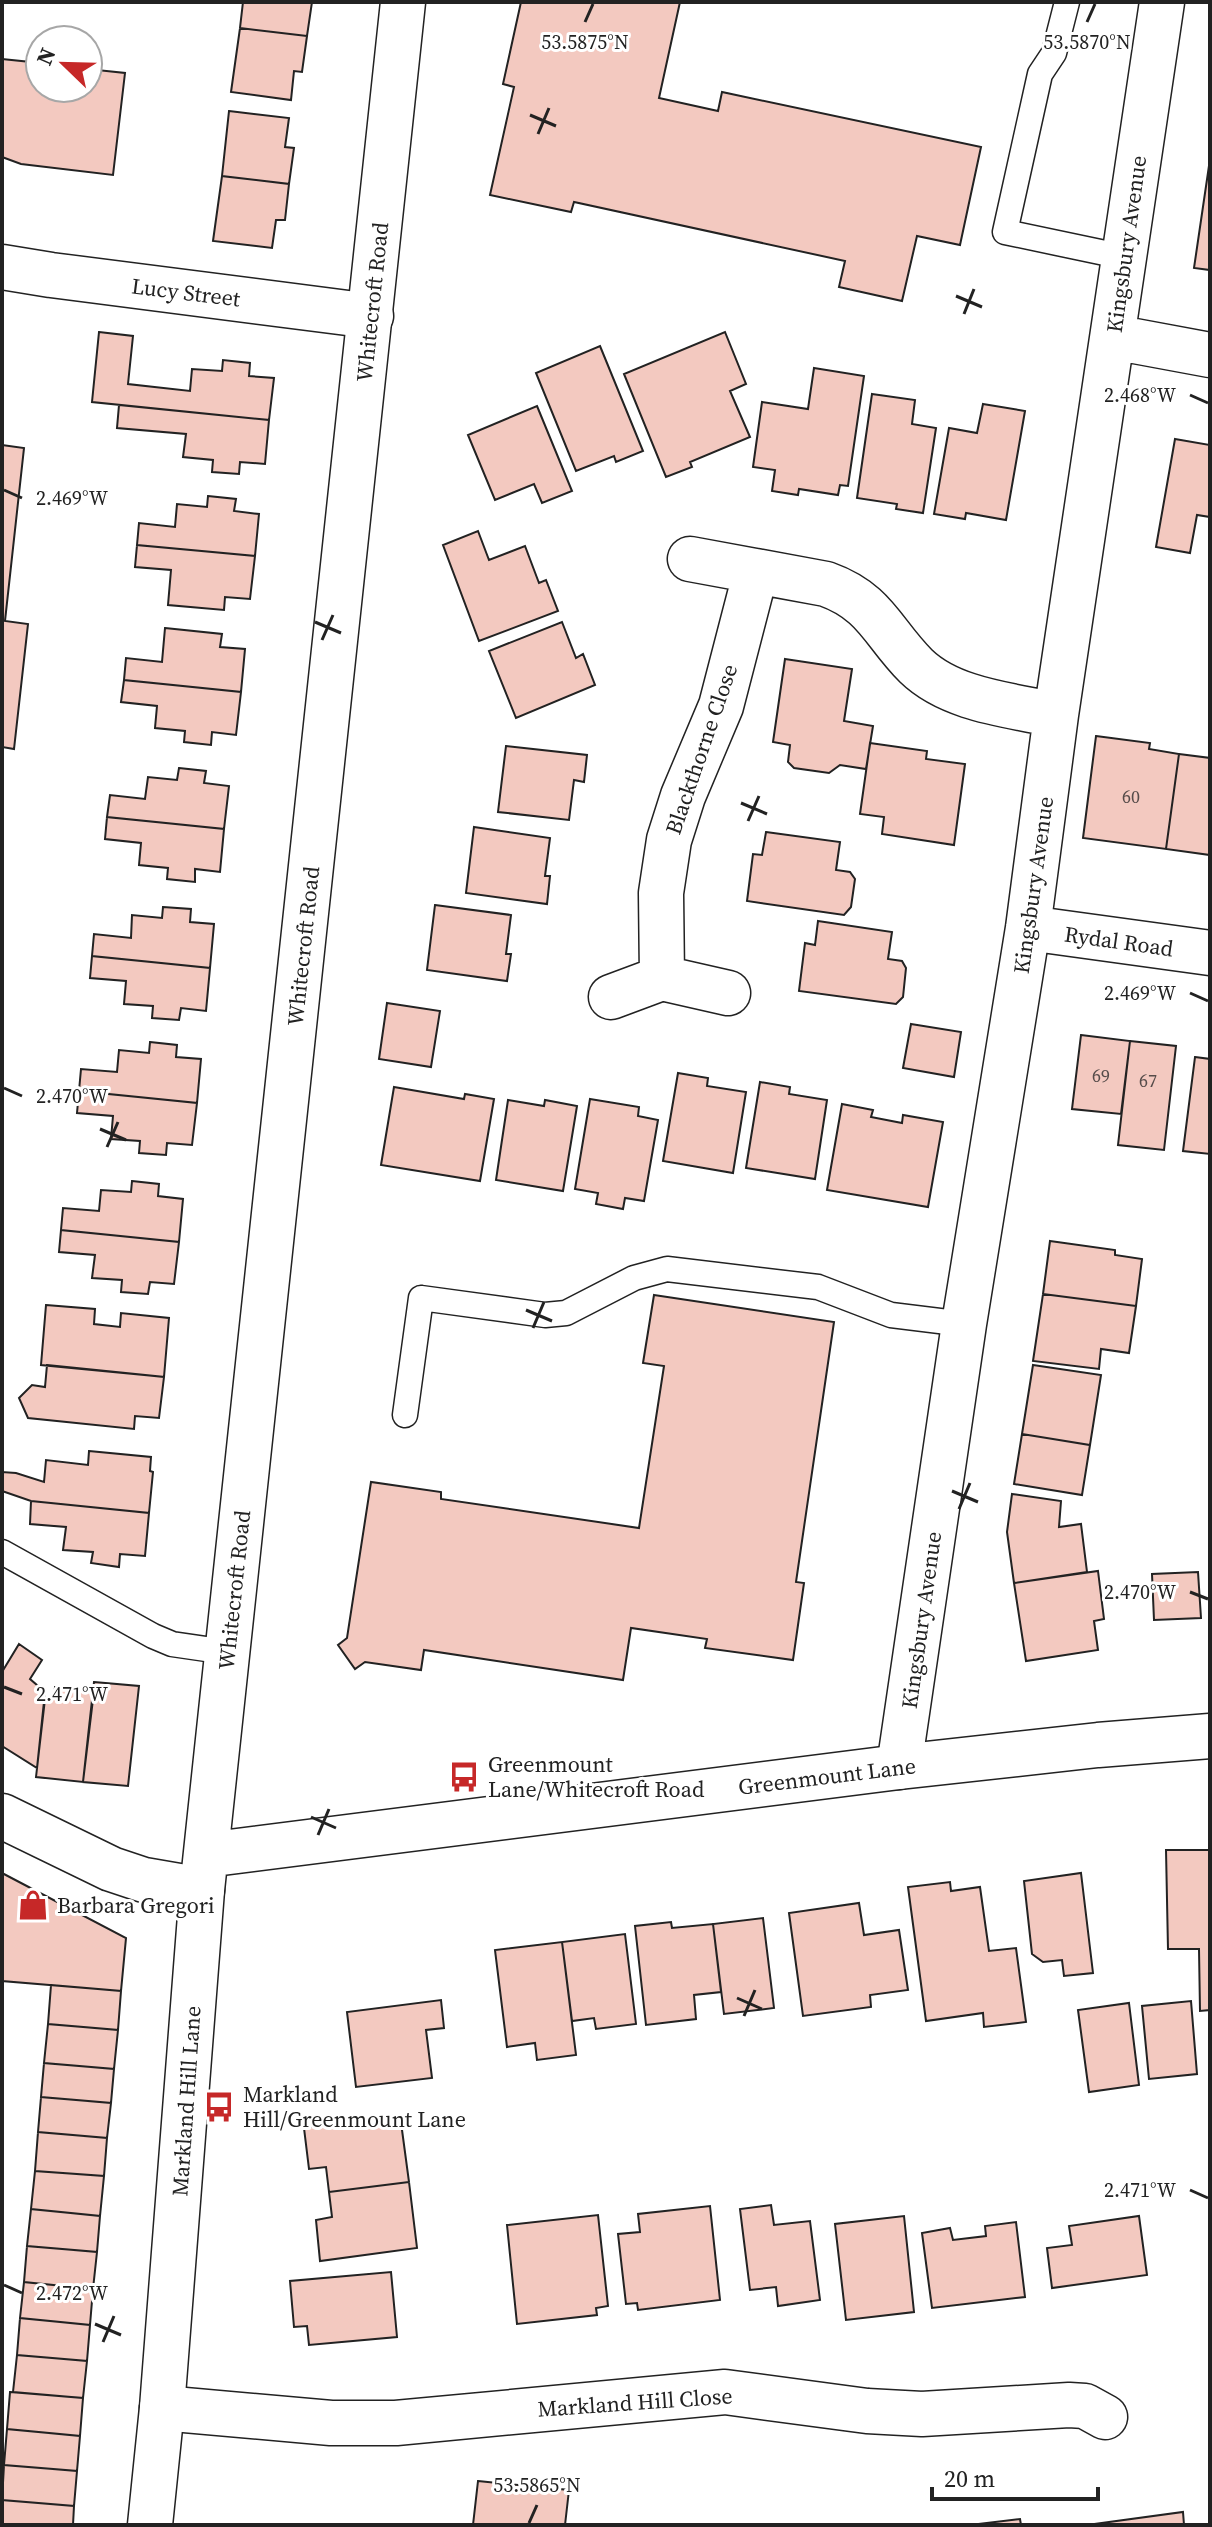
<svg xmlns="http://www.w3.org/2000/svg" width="1212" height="2527" font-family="'Source Serif 4',serif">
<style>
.building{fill:#f3c9c0;stroke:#222;stroke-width:2}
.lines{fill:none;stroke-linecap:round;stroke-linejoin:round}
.lane-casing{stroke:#222;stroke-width:27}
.street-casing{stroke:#222;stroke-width:47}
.secondary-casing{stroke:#222;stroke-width:47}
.lane{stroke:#fff;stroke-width:24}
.street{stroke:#fff;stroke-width:44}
.secondary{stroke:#fff;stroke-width:44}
.ticks{fill:none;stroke:#222;stroke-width:3}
.labels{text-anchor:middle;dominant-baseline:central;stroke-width:6;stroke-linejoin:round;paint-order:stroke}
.number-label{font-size:18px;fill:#564c4a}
.street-label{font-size:22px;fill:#222;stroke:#fff}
.poi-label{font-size:22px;fill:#222;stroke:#fff;text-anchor:start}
.ticks-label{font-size:20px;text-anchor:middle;fill:#222;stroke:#fff;stroke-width:6;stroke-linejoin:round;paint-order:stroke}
</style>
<rect width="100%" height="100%" fill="#fff"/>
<path class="building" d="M243 2H312L307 36 240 28Z
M521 2H680L659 98 718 111 722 92 981 147 960 245 917 236 902 301 839 287 845 261 574 202 571 212 490 195 514 87 503 84Z
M240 28 307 36 302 72 294 71 291 100 231 92Z
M2 59 40 63V88H88V69L125 73 113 175 21 164 2 157Z
M229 111 289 118 285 147 294 148 289 184 222 176Z
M1210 159V270L1194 268Z
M222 176 289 184 285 220H276L272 248 213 241Z
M99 332 133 336 128 384 190 391 192 369 222 371 223 360 250 363 249 376 274 378 269 420 92 402Z
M725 332 746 384 730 391 750 437 690 462 692 467 666 477 624 374Z
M600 346 643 451 616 462 614 456 576 471 536 373Z
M814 368 864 376 848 486 840 485 838 495 799 489 798 495 772 491 775 470 753 467 762 402 808 409Z
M872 394 915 400 912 424 936 428 923 513 896 509 897 504 857 498Z
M983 404 1025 411 1006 520 966 513 965 519 934 514 949 428 977 433Z
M119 405 269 420 265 464 240 462 239 474 212 472 213 460 183 457 186 434 117 428Z
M537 406 572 491 542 503 534 484 495 500 468 435Z
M1175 439 1210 445V517L1197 515 1190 553 1156 547Z
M2 445 24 448 5 621 28 624 14 749 2 747Z
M208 496 236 499 234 511 259 514 255 556 137 545 139 523 175 527 177 504 207 507Z
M478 531 489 560 525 546 539 583 546 580 558 611 479 641 443 545Z
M137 545 255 556 250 599 225 597 224 610 168 605 171 570 135 567Z
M562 622 576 658 583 654 595 685 516 718 489 651Z
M165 628 222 634 220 647 245 649 241 692 124 680 126 658 162 662Z
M785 659 852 669 844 721 873 726 866 769 840 765 829 773 794 768 788 762 790 745 773 742Z
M124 680 241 692 236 735 212 732 211 745 184 742 185 731 155 728 157 706 121 702Z
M1096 736 1150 743 1149 749 1179 754 1166 849 1083 838Z
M870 743 927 751 926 759 965 764 954 845 882 834 884 817 860 814Z
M506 746 587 755 584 782 574 780 569 820 498 812Z
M1179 754 1210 758V855L1166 849Z
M179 768 206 771 204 783 229 786 224 829 107 817 110 795 145 799 148 777 177 780Z
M107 817 224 829 220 872 195 869V882L167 879 168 868 139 865 141 843 105 839Z
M474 827 550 838 545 876H550L547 904 466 893Z
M766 832 840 842 836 870 850 872 855 879 851 907 844 915 747 901 753 854 762 855Z
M435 905 511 915 506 954H511L507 981 427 970Z
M163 907 191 909 190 922 214 924 210 968 92 956 94 934 131 938 132 915 162 918Z
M818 921 892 932 888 959 902 961 906 968 903 997 896 1004 799 991 805 943 815 945Z
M92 956 210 968 206 1011 181 1008 179 1020 152 1018 153 1006 124 1004 126 981 90 978Z
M387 1003 440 1011 431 1067 379 1059Z
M911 1024 961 1032 954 1077 903 1068Z
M1081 1035 1130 1041 1121 1114 1072 1109Z
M1130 1041 1176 1046 1164 1150 1118 1145Z
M150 1042 177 1045 176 1057 201 1059 197 1103 79 1091 81 1069 117 1072 119 1050 149 1053Z
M1195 1057 1210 1059V1154L1183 1151Z
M678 1073 708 1078 707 1086 746 1092 733 1173 663 1161Z
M760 1082 790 1087 789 1094 827 1100 815 1179 746 1168Z
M394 1087 464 1099 465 1094 494 1099 480 1181 381 1165Z
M79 1091 197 1103 192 1145 167 1143 166 1155 139 1153 140 1141 111 1139 113 1116 77 1113Z
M590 1099 639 1107 638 1116 658 1120 644 1201 625 1198 623 1209 596 1204 598 1193 575 1189Z
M508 1100 544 1106 545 1100 577 1106 563 1191 496 1180Z
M842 1104 873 1110 871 1117 902 1123 903 1115 943 1122 928 1207 827 1190Z
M132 1181 159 1184 158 1196 183 1199 179 1242 61 1230 63 1208 99 1211 101 1190 131 1192Z
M61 1230 179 1242 174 1284 150 1282 148 1294 121 1292 122 1280 92 1278 95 1255 59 1252Z
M1050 1241 1115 1250V1255L1142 1259 1136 1306 1043 1294Z
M1043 1294 1136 1306 1129 1353 1101 1349 1099 1369 1033 1361Z
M654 1295 834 1322 796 1582 804 1583 793 1660 705 1648 707 1639 631 1628 623 1680 424 1650 421 1670 365 1662 355 1669 338 1645 347 1638 371 1482 441 1492V1499L639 1528 664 1366 643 1363Z
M46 1305 95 1309 94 1324 120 1327 121 1313 169 1318 164 1377 41 1365Z
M47 1365 164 1377 159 1418 135 1416 134 1429 28 1418 19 1398 32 1385 45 1387Z
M1033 1365 1101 1375 1090 1445 1022 1434Z
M1022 1434 1090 1445 1082 1495 1014 1484Z
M89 1451 151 1457 150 1471 153 1472 149 1513 31 1501 2 1491V1472L16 1473 44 1482 46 1460 88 1465Z
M1012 1494 1061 1501 1059 1527 1081 1524 1087 1572 1014 1583 1007 1532Z
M31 1501 149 1513 145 1556 120 1554 119 1567 91 1563 93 1552 63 1550 66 1527 30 1524Z
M1098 1571 1104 1619 1094 1621 1098 1650 1026 1661 1014 1583Z
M1198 1572 1201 1618 1154 1620 1152 1574Z
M19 1644 42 1660 30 1679 45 1692 37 1768 2 1746V1672Z
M94 1682 139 1686 128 1786 83 1782Z
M55 1687 94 1691 83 1782 36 1777 45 1699H54Z
M1166 1850H1210V2010L1200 2011 1199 1949H1168Z
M2 1873 126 1938 121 1991 2 1981Z
M1081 1873 1093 1973 1064 1976 1062 1960 1043 1962 1032 1954 1024 1881Z
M950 1882 951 1891 980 1887 989 1951 1016 1948 1026 2022 984 2027 983 2013 926 2021 908 1887Z
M859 1903 864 1935 899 1930 908 1990 870 1995 871 2007 803 2016 789 1913Z
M763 1918 774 2008 724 2014 713 1924Z
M671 1922 672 1928 713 1924 721 1992 694 1995 696 2019 646 2025 635 1926Z
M625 1934 636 2024 596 2029 594 2018 572 2021 562 1942Z
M562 1942 576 2055 537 2060 535 2043 507 2047 495 1950Z
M51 1985 121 1991 118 2030 48 2024Z
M441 2000 444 2028 426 2030 432 2078 356 2087 347 2012Z
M1191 2001 1197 2074 1149 2079 1142 2006Z
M1129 2003 1139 2085 1089 2092 1078 2010Z
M48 2024 118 2030 114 2069 44 2063Z
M44 2063 114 2069 111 2103 41 2097Z
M41 2097 111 2103 107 2138 38 2132Z
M400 2115 409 2182 329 2192 326 2167 309 2169 304 2128Z
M38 2132 107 2138 104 2176 35 2171Z
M35 2171 104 2176 100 2216 31 2209Z
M409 2182 417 2248 320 2261 316 2220 332 2217 329 2192Z
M771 2205 774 2225 810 2221 820 2300 778 2306 776 2287 750 2290 740 2209Z
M710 2206 720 2300 638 2310 637 2303 626 2304 618 2234 640 2232 638 2214Z
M31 2209 100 2216 97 2252 27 2246Z
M598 2215 608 2306 596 2308 597 2315 517 2324 507 2225Z
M904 2216 914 2312 846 2320 835 2224Z
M1139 2216 1147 2275 1052 2288 1047 2248 1072 2245 1069 2226Z
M1016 2222 1025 2297 932 2308 922 2233 950 2228 953 2240 986 2236 985 2226Z
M27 2246 97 2252 93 2289 24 2282Z
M391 2272 397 2337 309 2345 307 2326 294 2327 290 2281Z
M24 2282 93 2289 90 2325 20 2318Z
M20 2318 90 2325 87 2361 17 2355Z
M17 2355 87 2361 83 2398 13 2392Z
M10 2392 83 2398 80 2436 7 2429Z
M7 2429 80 2436 77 2471 4 2465Z
M4 2465 77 2471 74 2506 2 2500Z
M478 2481 569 2490 565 2525H473Z
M2 2500 74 2506 73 2525H2Z
M1183 2512 1184 2525H1087Z
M1020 2519 1021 2525H970Z"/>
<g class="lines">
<g class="lane-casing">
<path id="lane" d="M1067 2 1054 53 1040 74 1005 232 1124 257
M405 1415 421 1298 545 1315 566 1313 634 1278 667 1269 818 1287 891 1315 964 1324
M2 1552 153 1636 172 1644 227 1652"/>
</g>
<g class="street-casing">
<path id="street" d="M2 267 51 275 371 316
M1113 337 1210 355
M690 559 826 584C876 602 882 632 916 666 951 700 1010 705 1056 715
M1028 928 1210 953
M662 978 661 893 669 840 683 796 721 706 756 571
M611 997 662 978 728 993
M899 1767 964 1324 1028 928 1056 715 1162 2
M2 1816 111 1869 144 1880 202 1890
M162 2408 331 2423H396L725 2392 867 2411 922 2414 1069 2405 1085 2406 1105 2417"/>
</g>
<g class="secondary-casing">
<path id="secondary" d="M206 1855 899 1767 1098 1745 1210 1736
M150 2525 162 2408 202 1890 403 2"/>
</g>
<use href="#lane" class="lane"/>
<use href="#street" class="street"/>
<use href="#secondary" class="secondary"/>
</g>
<path class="ticks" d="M585 22 593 4M1087 22 1095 4M530 115 556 126M538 134 549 108M956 296 982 307M964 314 974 289M1190 395 1208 403M4 490 22 498M315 622 341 633M322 640 333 615M741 803 767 814M748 821 759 796M1190 993 1208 1001M4 1088 22 1096M100 1129 126 1140M107 1147 118 1122M526 1310 552 1321M533 1328 544 1302M952 1491 978 1502M959 1509 970 1483M1190 1592 1208 1599M4 1687 22 1694M311 1817 336 1828M318 1835 329 1809M737 1998 762 2009M744 2016 755 1990M1190 2190 1208 2198M4 2285 22 2293M95 2324 121 2335M103 2342 114 2316M529 2523 537 2505"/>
<defs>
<g id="bus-bare" transform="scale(2.4)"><path d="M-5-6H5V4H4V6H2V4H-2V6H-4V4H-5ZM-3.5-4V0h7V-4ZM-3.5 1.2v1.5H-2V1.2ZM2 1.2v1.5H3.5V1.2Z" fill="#c62828" stroke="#fff" stroke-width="2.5" paint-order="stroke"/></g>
<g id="shop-bare" transform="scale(2.4)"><path d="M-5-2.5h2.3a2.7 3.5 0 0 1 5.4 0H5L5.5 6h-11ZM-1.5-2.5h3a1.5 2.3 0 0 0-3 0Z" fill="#c62828" stroke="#fff" stroke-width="2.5" paint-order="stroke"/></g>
</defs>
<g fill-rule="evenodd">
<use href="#bus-bare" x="464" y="1777"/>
<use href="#shop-bare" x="33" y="1905"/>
<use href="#bus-bare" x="219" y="2107"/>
</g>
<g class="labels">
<g class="number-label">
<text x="1131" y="796">60</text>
<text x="1101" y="1075">69</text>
<text x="1148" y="1080">67</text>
</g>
<g class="street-label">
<text transform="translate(1126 244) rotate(-82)">Kingsbury Avenue</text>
<text transform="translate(186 292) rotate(7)">Lucy Street</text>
<text transform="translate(372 302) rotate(-84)">Whitecroft Road</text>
<text transform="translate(701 749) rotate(-71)">Blackthorne Close</text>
<text transform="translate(1033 885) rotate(-82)">Kingsbury Avenue</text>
<text transform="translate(1119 941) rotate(8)">Rydal Road</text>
<text transform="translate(303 946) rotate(-84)">Whitecroft Road</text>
<text transform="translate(234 1590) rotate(-84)">Whitecroft Road</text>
<text transform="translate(921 1620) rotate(-82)">Kingsbury Avenue</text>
<text transform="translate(827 1776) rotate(-7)">Greenmount Lane</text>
<text transform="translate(186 2101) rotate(-86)">Markland Hill Lane</text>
<text transform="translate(635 2402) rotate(-4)">Markland Hill Close</text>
</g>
<g class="poi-label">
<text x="488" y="1764">Greenmount<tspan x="488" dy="25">Lane/Whitecroft Road</tspan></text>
<text x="57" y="1905">Barbara Gregori</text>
<text x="243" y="2094">Markland<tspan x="243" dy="25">Hill/Greenmount Lane</tspan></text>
</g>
</g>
<g class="ticks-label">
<text x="585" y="49">53.5875°N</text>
<text x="1087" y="49">53.5870°N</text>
<text x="1140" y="402">2.468°W</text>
<text x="72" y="505">2.469°W</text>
<text x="1140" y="1000">2.469°W</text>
<text x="72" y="1103">2.470°W</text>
<text x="1140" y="1599">2.470°W</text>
<text x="72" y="1701">2.471°W</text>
<text x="1140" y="2197">2.471°W</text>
<text x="72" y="2300">2.472°W</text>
<text x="537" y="2492">53.5865°N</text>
</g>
<rect width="1212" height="2527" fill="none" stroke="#222222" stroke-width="8"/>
<g transform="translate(64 64) rotate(293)"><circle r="38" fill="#ffffff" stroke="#a7a7a7" stroke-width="2"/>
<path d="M0-6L14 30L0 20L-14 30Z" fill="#c62828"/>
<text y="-12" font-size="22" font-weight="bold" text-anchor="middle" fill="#222222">N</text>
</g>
<path d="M932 2487v12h166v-12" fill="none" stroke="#222222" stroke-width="4"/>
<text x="944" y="2487" font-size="24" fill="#222222" stroke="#ffffff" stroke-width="6" paint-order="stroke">20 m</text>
</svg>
